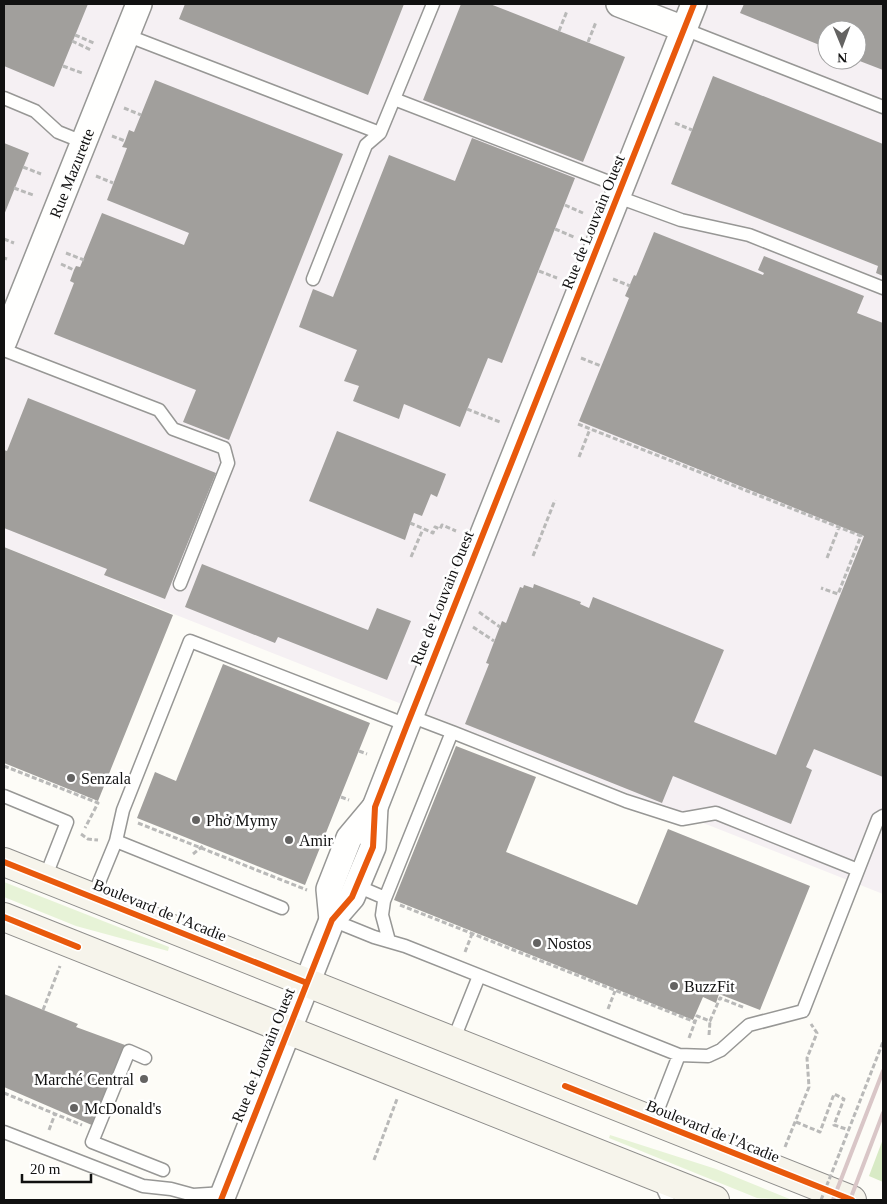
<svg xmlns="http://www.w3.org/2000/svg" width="887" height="1204" font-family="'Times New Roman',serif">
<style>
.industrial{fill:#f5f0f3;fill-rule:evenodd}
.green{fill:#e7f3d7}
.forest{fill:#d8eac5}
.building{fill:#a19f9c}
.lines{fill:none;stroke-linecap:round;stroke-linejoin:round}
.service-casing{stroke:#979795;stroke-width:15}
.minor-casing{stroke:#979795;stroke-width:28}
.secondary-casing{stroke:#8e8d8b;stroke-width:30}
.path{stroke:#b9b9b8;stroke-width:3;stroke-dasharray:5 2.5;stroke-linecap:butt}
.service{stroke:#fffffe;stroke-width:12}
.minor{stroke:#fffffe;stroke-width:25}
.secondary{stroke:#f6f4eb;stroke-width:28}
.rail{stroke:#d9c6c7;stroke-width:4}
.path-bridge{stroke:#b9b9b8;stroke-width:3;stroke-dasharray:5 2.5;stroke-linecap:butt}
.cycleway-casing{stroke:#fff;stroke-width:9}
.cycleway{stroke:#e8590c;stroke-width:6}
.poi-dot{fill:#646362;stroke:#fff;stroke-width:2}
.labels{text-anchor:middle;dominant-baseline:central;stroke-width:5;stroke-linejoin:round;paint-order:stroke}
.street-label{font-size:16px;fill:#111;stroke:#fff}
.poi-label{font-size:16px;fill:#111;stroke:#fff;text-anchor:start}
</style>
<rect width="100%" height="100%" fill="#fdfcf7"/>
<path class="industrial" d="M4 4H883V894L4 547ZM827 30H857V60H827Z"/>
<path class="green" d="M4 882 169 947 168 951 76 926 4 897Z
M610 1135 716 1169 792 1200 757 1198 609 1138Z"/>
<path class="forest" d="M883 1139V1182L869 1176Z"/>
<path class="building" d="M4 4H88L54 87 4 66Z
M185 4H404L368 95 179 19Z
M461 4H490L625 57 583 162 423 100Z
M744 4H883V70L857 60V30H827V48L740 13Z
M713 76 883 144V276L876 273 878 266 671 184Z
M155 80 343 154 229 440 183 422 196 390 54 334 74 283 70 281 74 270 76 266 80 267 102 213 184 245 189 233 107 200 127 148 122 147 125 141 129 130 134 132Z
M472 138 575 178 502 363 488 358 460 427 404 404 399 419 353 401 359 386 344 381 357 350 299 327 313 289 333 297 389 155 455 181Z
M4 143 29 153 4 215Z
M654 232 763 275 764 273 758 270 764 256 864 296 857 313 883 323V777L814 749 806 767 812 770 791 824 673 776 662 803 465 724 489 664 486 663 502 621 506 623 520 587 523 588 524 585 533 588 534 584 581 602 580 604 589 608 593 597 724 650 694 722 776 755 864 536 579 421 629 298 625 296 634 275 636 276Z
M28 398 216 473 165 599 104 575 107 569 4 528V450L7 451Z
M337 431 446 474 437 497 431 494 422 516 414 513 405 540 309 501Z
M4 547 173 615 98 801 4 763Z
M202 564 368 630 377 608 411 621 387 680 278 637 275 643 185 607Z
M223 664 370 723 305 885 137 818 155 772 176 781Z
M456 746 536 777 506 852 637 905 668 829 810 886 760 1010 719 994 716 1003 703 997 693 1020 394 900Z
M4 994 78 1024 76 1027 125 1045 94 1126 4 1087Z"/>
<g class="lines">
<g class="service-casing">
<path id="service" d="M684 29 883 107
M126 35 380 133 433 4
M4 98 35 111 58 132 83 142
M394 99 622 187
M618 197 681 220 749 235 883 288
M313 279 366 145 380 133
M4 350 159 410 173 429 224 448 228 463 180 584
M452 732 626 801 682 819 716 813 858 870
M4 796 67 822 45 878
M116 841 123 810 190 641 407 725
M357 886 385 898
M93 897 116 841 282 908
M332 920 374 937 405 946 679 1055 708 1056 721 1050 749 1025 803 1011 878 819 883 816
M389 941 382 915 384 901 452 732 410 716
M453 1041 479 976
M145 1058 129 1051 92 1142 163 1170
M653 1122 679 1055
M4 1132 143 1186 171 1189 193 1195 224 1193
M659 1180 668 1200"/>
</g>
<g class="minor-casing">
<g id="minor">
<path d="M619 4 684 29"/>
<path id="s1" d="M4 341 139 4"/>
<path d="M332 920 329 889 349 838 375 807"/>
<path d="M221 1200 332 920 352 897 373 847 375 807 407 725 694 4"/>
</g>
</g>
<g class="secondary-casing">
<path id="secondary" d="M4 862 852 1200
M4 917 715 1200"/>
</g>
<path class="path" d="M559 31 567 11
M75 35 94 43
M72 41 91 50
M588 42 596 22
M63 66 82 73
M124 108 141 115
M675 123 692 130
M112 136 125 141
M23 167 41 174
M96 176 113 183
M14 188 33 195
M565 205 583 213
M555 229 574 237
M4 239 14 243
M66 253 84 260
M4 258 7 259
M61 264 74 270
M539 271 557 278
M613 279 630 286
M581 358 601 366
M467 409 500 422
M578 424 861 536 838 594 821 588
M579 457 590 429
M410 523 433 533 435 527 440 529 442 525 456 531
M533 556 555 500
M411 557 423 529
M827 558 839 527
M479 612 500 627
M473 627 494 641
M359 751 367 754
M4 766 98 803 85 828
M341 797 349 800
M138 823 307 890
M81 834 88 839 98 840
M193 854 204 845
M400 905 695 1022 697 1016 710 1021 720 998 745 1008
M465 952 472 934
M608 1009 615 991
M43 1010 60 966
M709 1035 710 1021
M689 1038 695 1022
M4 1093 82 1125
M796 1122 820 1132 834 1094 844 1099 834 1125 849 1130
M49 1130 55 1114
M785 1147 809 1087 807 1058 817 1033 811 1024
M840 1152 883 1042
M374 1160 397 1099"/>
<use href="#service" class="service"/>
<use href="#minor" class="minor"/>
<use href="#secondary" class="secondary"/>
<path class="rail" d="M833 1200 883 1071
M850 1200 883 1113"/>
<path class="path-bridge" d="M821 1200 840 1152"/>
<g class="cycleway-casing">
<path id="cycleway" d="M4 862 307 983
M4 917 78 947
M565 1086 852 1200
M221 1200 332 920 352 897 373 847 375 807 407 725 694 4"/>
</g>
<use href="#cycleway" class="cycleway"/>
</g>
<g class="poi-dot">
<circle cx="71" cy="778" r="5"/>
<circle cx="196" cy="820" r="5"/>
<circle cx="289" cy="840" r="5"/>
<circle cx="537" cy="943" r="5"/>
<circle cx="674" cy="986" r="5"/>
<circle cx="144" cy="1079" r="5"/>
<circle cx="74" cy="1108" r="5"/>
</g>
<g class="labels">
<g class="street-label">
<text stroke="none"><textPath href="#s1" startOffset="181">Rue Mazurette</textPath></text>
<text transform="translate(593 222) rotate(-68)">Rue de Louvain Ouest</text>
<text transform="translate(442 598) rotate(-68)">Rue de Louvain Ouest</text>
<text transform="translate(160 910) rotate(22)">Boulevard de l'Acadie</text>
<text transform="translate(263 1055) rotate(-68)">Rue de Louvain Ouest</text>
<text transform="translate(713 1131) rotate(22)">Boulevard de l'Acadie</text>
</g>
<g class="poi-label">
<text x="81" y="778">Senzala</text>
<text x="206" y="820">Phở Mymy</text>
<text x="299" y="840">Amir</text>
<text x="547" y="943">Nostos</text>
<text x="684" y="986">BuzzFit</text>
<text x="134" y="1079" text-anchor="end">Marché Central</text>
<text x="84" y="1108">McDonald's</text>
</g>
</g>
<rect width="887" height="1204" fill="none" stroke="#111111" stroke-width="10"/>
<g transform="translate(842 45) rotate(179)"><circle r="24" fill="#ffffff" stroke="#a0a0a0"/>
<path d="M0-4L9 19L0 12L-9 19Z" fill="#646362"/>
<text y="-8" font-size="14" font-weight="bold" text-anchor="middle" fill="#111111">N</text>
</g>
<path d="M22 1174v8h69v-8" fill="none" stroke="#111111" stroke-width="2.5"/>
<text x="30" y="1174" font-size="15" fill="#111111" stroke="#ffffff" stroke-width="4" paint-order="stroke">20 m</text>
</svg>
